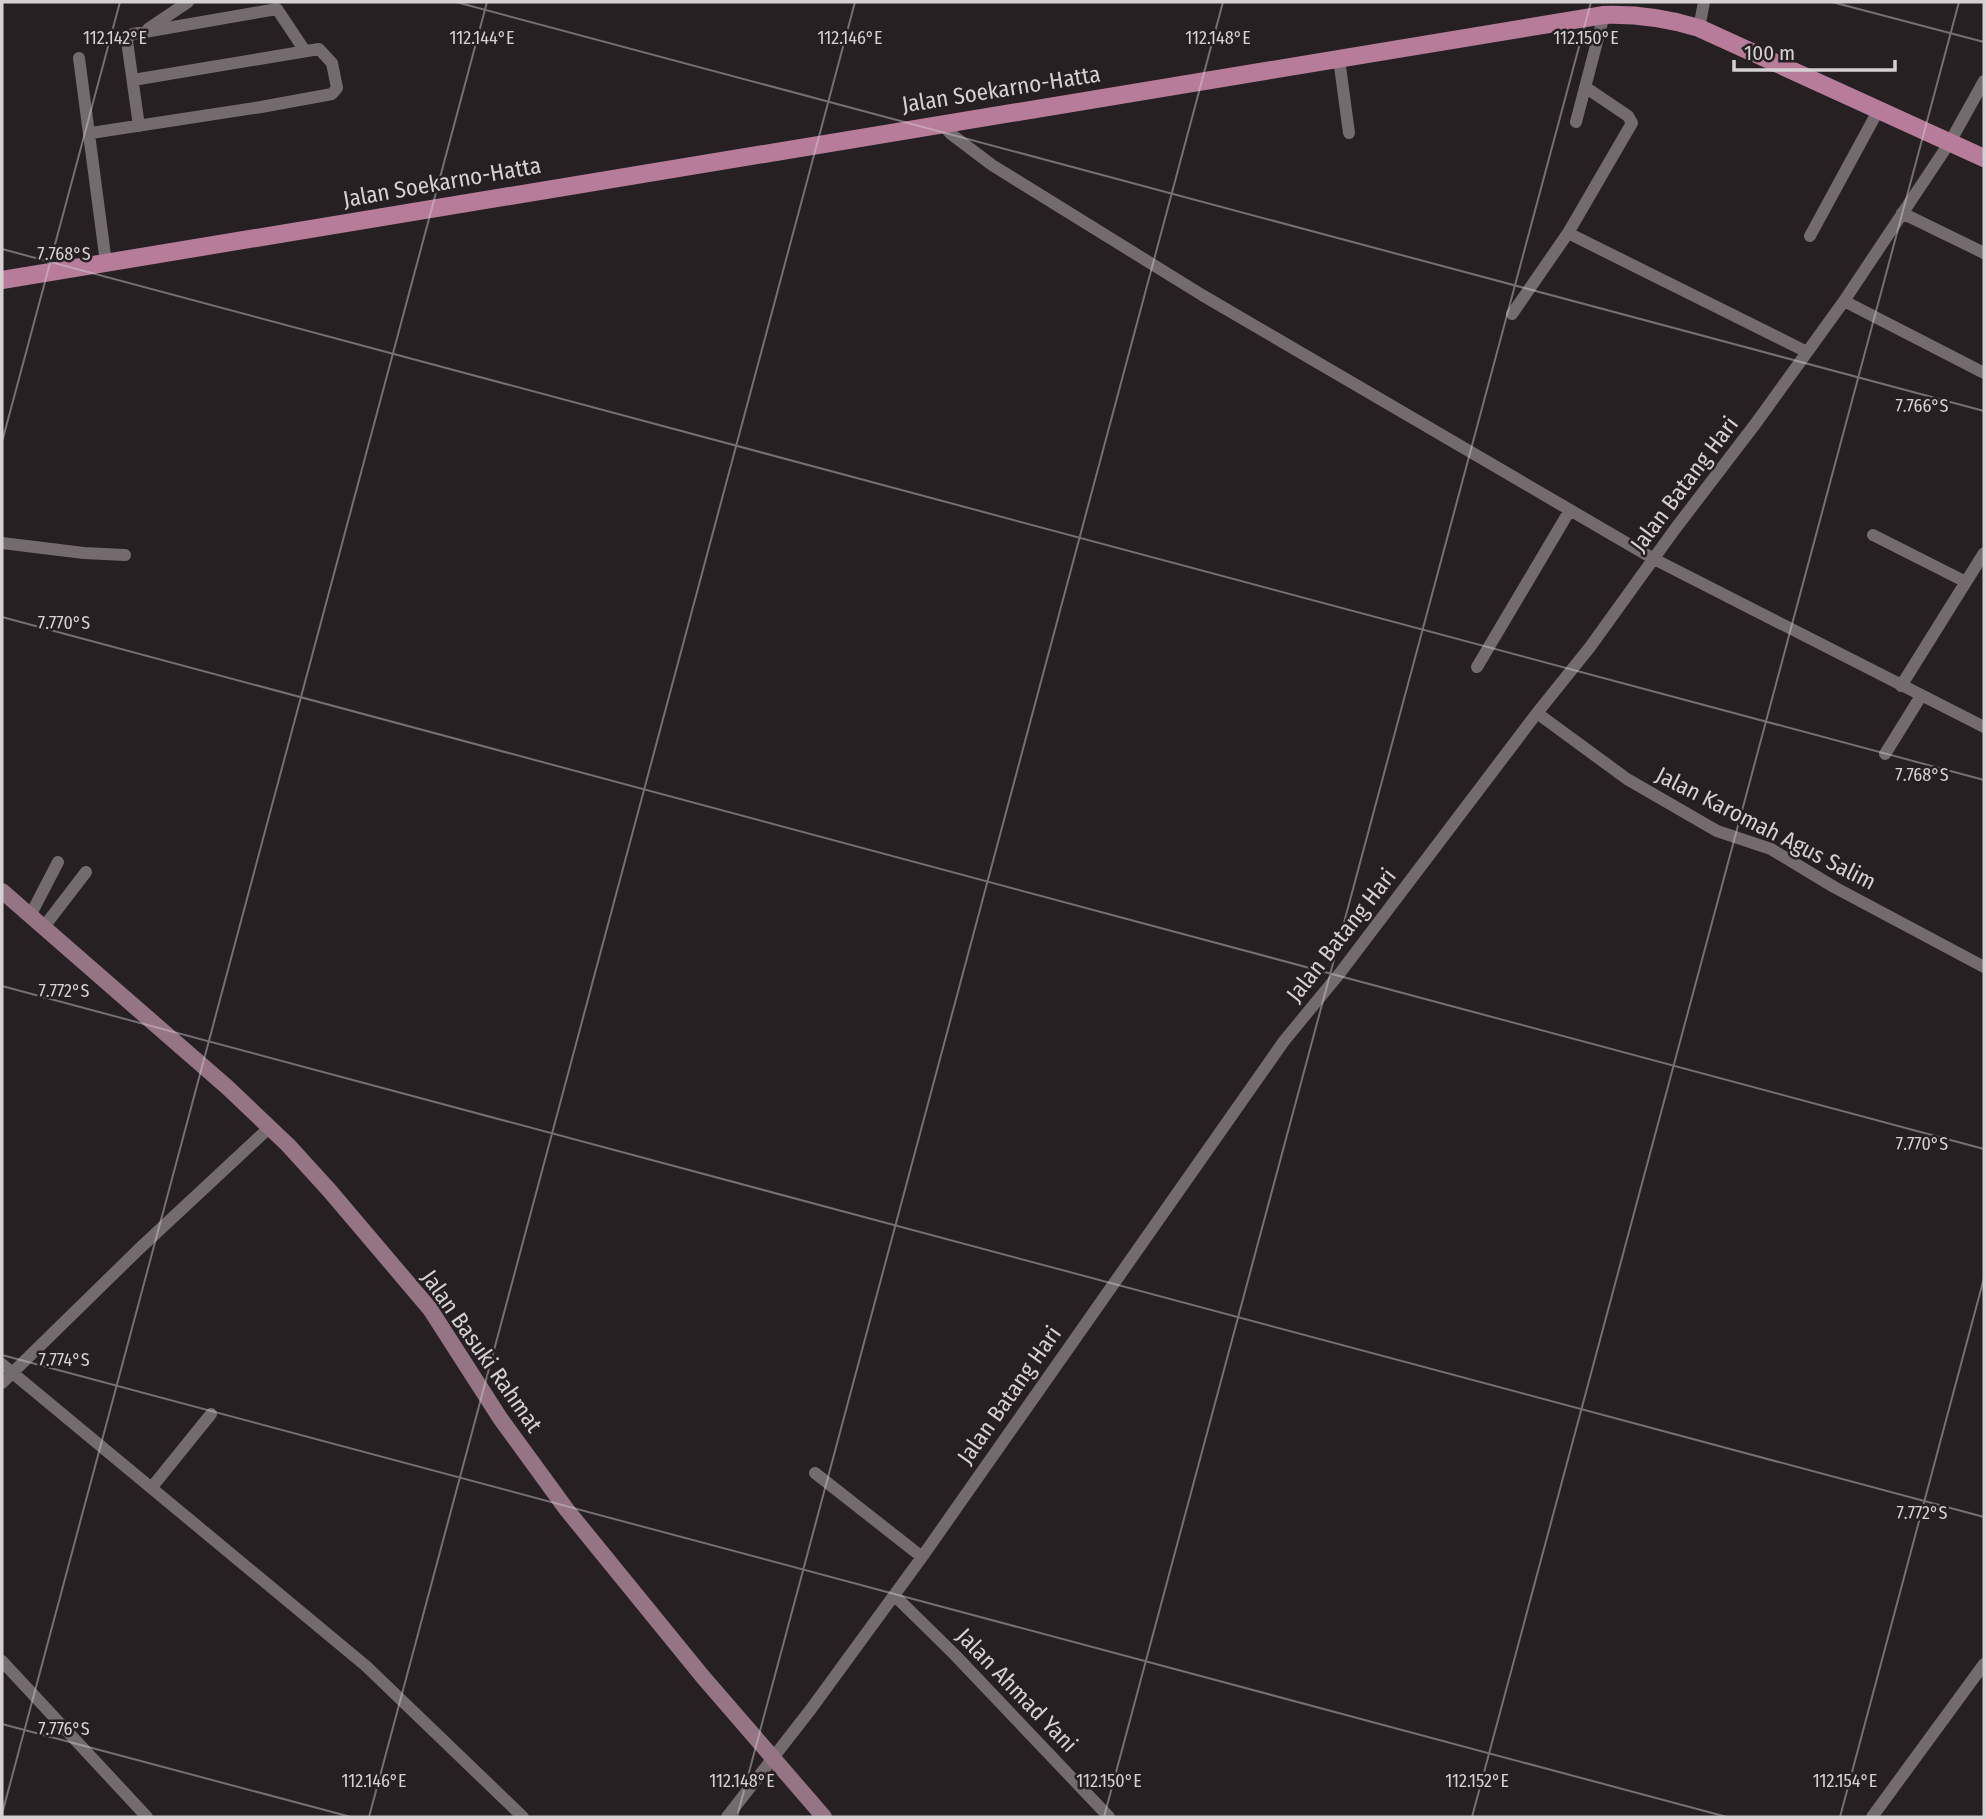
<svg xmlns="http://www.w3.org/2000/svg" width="1986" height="1819" font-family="'Fira Sans Condensed',sans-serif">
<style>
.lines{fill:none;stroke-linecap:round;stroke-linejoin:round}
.street{stroke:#736b6e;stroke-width:12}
.secondary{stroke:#957483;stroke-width:16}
.primary{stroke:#b67c99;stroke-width:18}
.ticks{fill:none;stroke:#d5d1d3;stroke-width:2;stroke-opacity:0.45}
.labels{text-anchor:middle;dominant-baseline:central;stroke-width:5;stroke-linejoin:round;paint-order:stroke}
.street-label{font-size:23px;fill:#d5d1d3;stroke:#262023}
.ticks-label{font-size:18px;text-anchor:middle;fill:#d5d1d3;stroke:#262023;stroke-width:5;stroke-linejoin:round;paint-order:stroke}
</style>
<rect width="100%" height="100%" fill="#262023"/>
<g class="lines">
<path class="street" d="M1699 28 1704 2
M148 29 188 2
M79 58 106 263
M1339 59 1349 133
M1576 122 1604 15
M942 124 951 134 992 165 1202 295 1570 510 1654 559 1984 727
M139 126 127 41 128 37 133 34 277 9 305 51
M91 133 261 107 332 94 337 88 332 63 319 49 133 80
M1902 213 1984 253
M1568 233 1807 352
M1810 236 1879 109
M1844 301 1984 373
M1512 314 1568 233 1632 123 1628 116 1585 87
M1873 535 1966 582
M2 543 84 553 125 555
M1477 667 1570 510
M1901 686 1984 553
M1537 713 1627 779 1717 831 1771 849 1834 887 1984 967
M1885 754 1921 696
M30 916 58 862
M43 928 86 872
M2 1364 366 1666 523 1817
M2 1383 139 1249 270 1127
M815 1473 922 1557
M152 1487 211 1414
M894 1595 955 1655 1109 1817
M2 1661 147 1817
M727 1817 811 1709 922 1557 1284 1041 1340 973 1537 713 1590 647 1675 529 1756 423 1844 301 1950 142 1984 81
M1872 1817 1984 1664"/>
<path class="secondary" d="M2 891 227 1087 288 1145 329 1190 430 1309 500 1418 567 1510 703 1677 824 1817"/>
<path class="primary" d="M2 280 1604 15C1637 14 1666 18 1699 28L1984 158"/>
</g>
<path class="ticks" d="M456 2 1984 411M1832 2 1984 42M2 249 1984 780M2 442 120 2M2 617 1984 1149M2 986 1984 1517M2 1355 1727 1817M2 1724 351 1817M2 1814 487 2M369 1817 855 2M737 1817 1223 2M1104 1817 1591 2M1472 1817 1959 2M1840 1817 1984 1278"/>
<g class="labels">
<g class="street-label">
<text transform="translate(1001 89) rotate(-9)">Jalan Soekarno-Hatta</text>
<text transform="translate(442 182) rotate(-10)">Jalan Soekarno-Hatta</text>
<text transform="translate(1684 484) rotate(-53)">Jalan Batang Hari</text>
<text transform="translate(1766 828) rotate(27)">Jalan Karomah Agus Salim</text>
<text transform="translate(1341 935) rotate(-52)">Jalan Batang Hari</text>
<text transform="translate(482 1351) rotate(55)">Jalan Basuki Rahmat</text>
<text transform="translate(1009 1395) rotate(-55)">Jalan Batang Hari</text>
<text transform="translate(1017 1690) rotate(46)">Jalan Ahmad Yani</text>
</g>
</g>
<g class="ticks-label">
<text x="115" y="44">112.142°E</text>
<text x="482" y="44">112.144°E</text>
<text x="850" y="44">112.146°E</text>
<text x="1218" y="44">112.148°E</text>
<text x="1586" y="44">112.150°E</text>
<text x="64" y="260">7.768°S</text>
<text x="1922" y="412">7.766°S</text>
<text x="64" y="629">7.770°S</text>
<text x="1922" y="781">7.768°S</text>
<text x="64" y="997">7.772°S</text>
<text x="1922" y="1150">7.770°S</text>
<text x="64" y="1366">7.774°S</text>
<text x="1922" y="1519">7.772°S</text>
<text x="64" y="1735">7.776°S</text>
<text x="374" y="1787">112.146°E</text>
<text x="742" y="1787">112.148°E</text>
<text x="1109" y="1787">112.150°E</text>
<text x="1477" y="1787">112.152°E</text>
<text x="1845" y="1787">112.154°E</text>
</g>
<rect width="1986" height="1819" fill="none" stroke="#d5d1d3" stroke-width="7"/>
<path d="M1734 60v10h161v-10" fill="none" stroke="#d5d1d3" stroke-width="3.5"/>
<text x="1744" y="60" font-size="21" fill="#d5d1d3" stroke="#262023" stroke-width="5" paint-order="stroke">100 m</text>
</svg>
